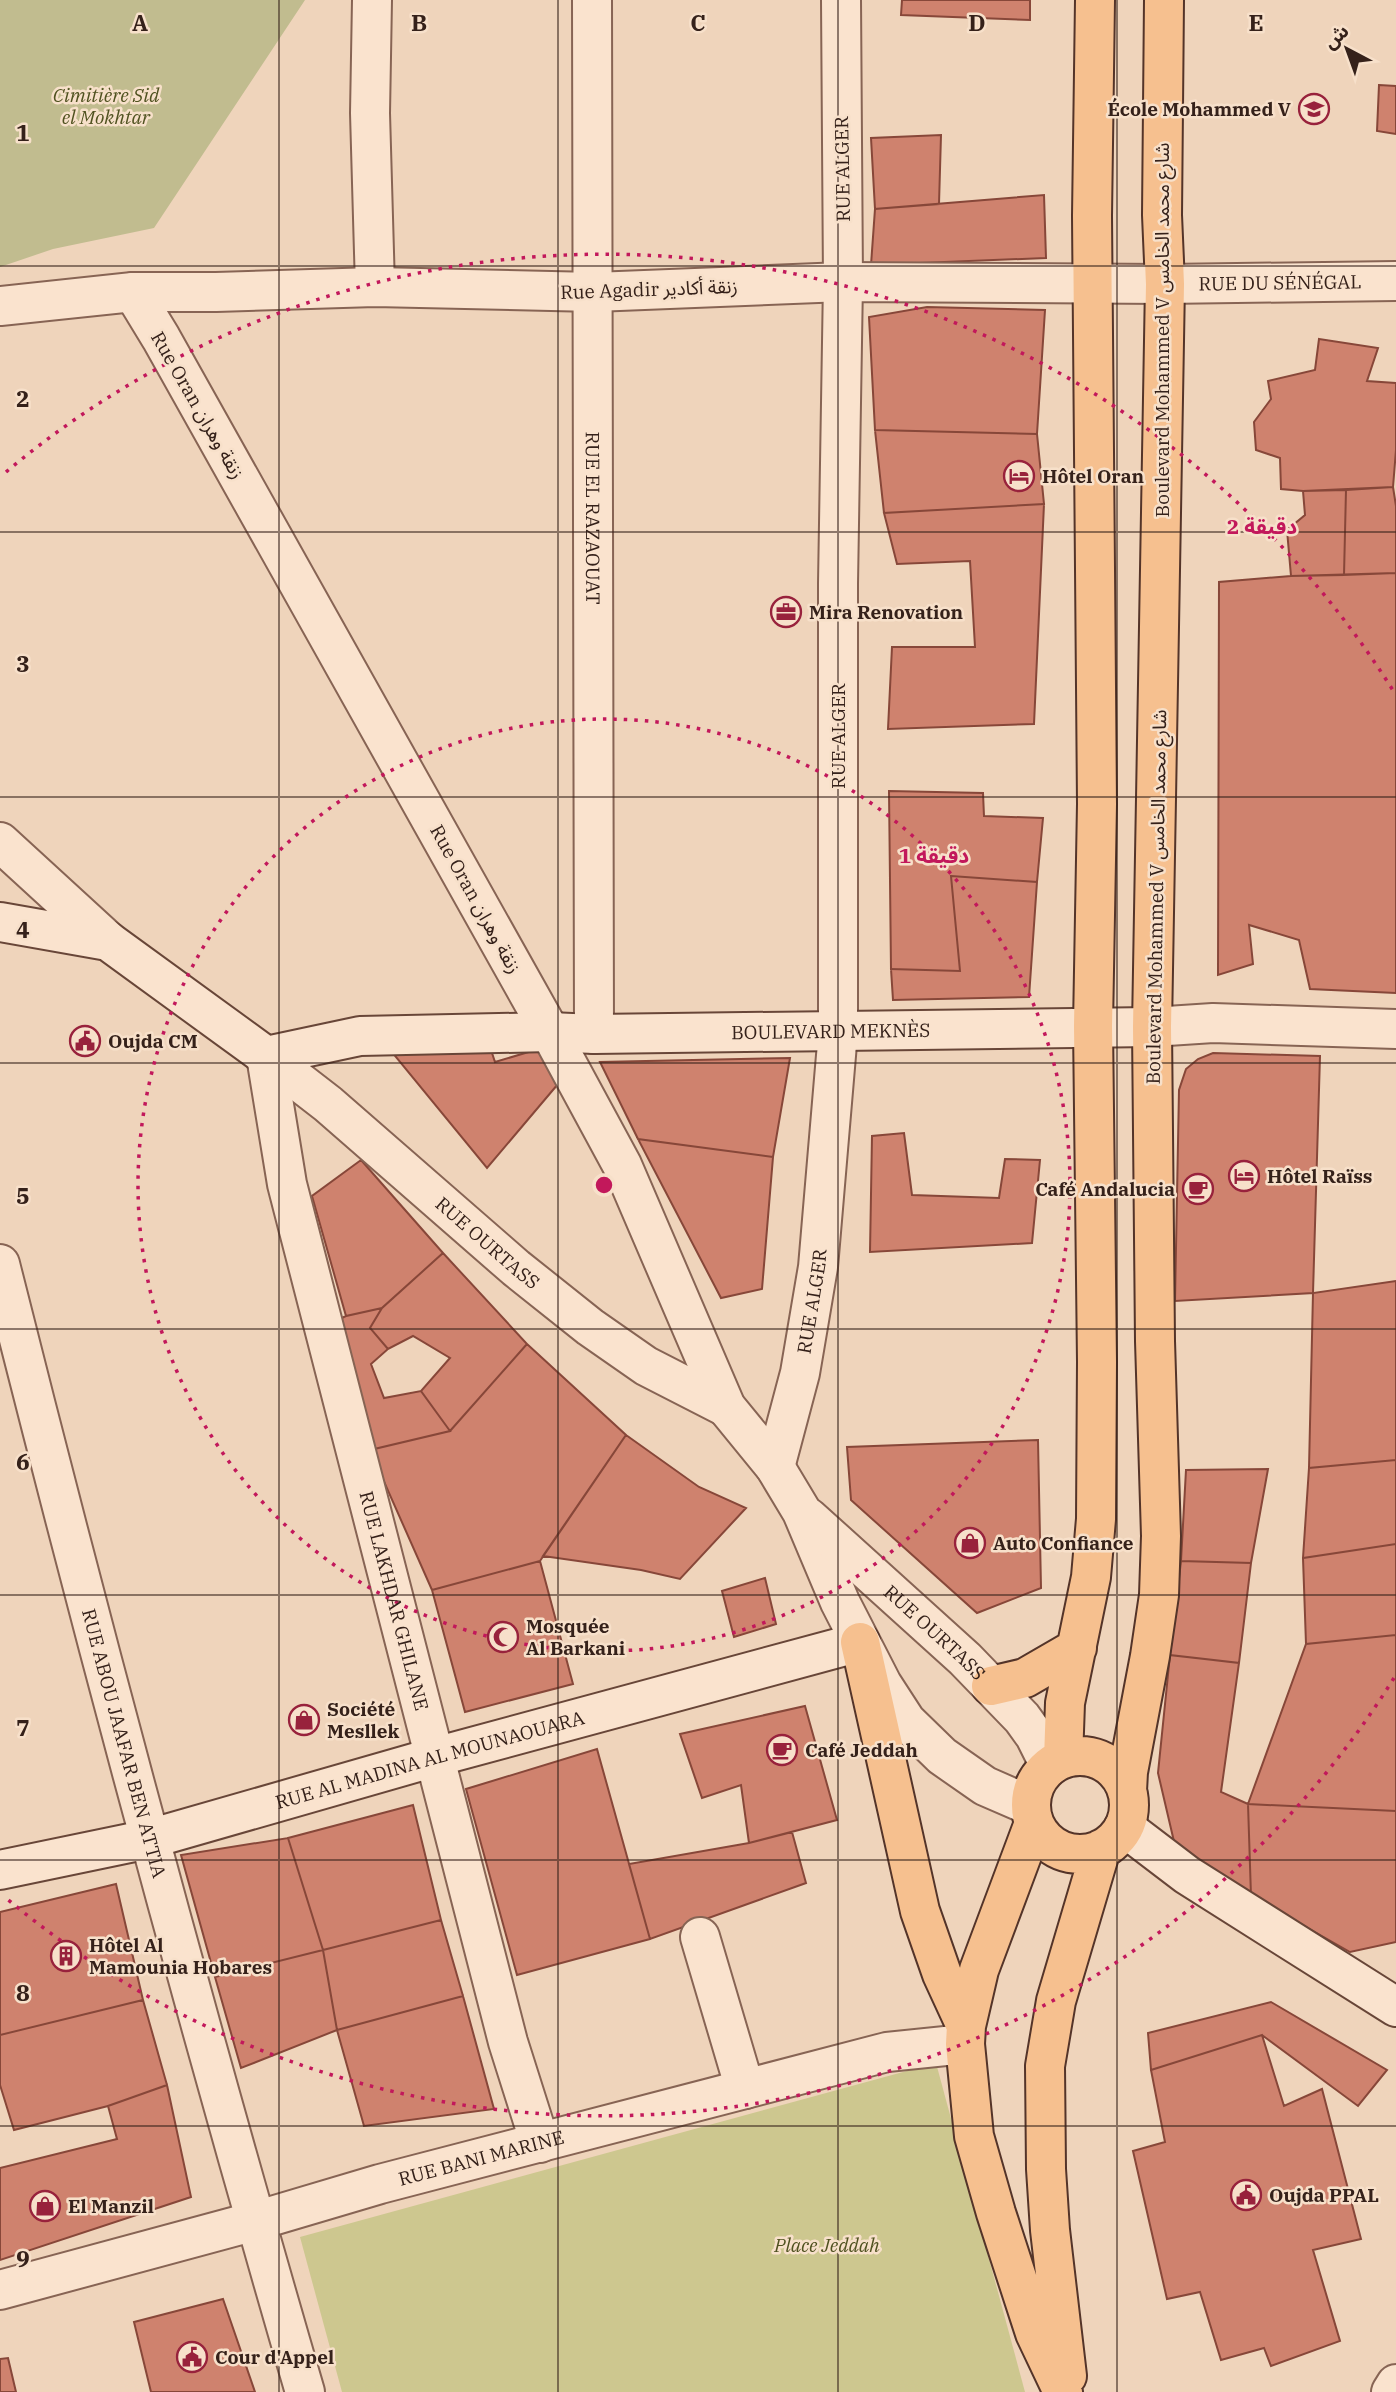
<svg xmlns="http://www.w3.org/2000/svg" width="1396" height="2392" font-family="'IBM Plex Serif','Noto Sans Arabic',serif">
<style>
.green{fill:#cdc78f}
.cemetery{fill:#c1bc8f}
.building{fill:#cf826e;stroke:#874739;stroke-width:2}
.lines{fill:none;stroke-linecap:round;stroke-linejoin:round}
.street-casing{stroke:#876454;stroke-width:42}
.secondary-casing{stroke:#684638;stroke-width:42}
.primary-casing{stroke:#543429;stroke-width:42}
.street{stroke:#fae3ce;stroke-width:38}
.secondary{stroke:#fae3ce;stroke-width:38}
.primary{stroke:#f6c08f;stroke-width:38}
.grid{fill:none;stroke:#35211a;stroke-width:2;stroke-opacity:0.55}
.ring{fill:none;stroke:#c2185b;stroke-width:3.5;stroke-dasharray:3.5 7}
.labels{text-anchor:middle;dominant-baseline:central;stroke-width:5;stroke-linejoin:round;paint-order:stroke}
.park-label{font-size:19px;font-style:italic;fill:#505220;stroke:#f7e0ca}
.poi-label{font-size:19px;font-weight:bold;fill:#35211a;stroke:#f7e0ca;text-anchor:start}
.street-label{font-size:19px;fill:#35211a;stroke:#f7e0ca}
.grid-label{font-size:23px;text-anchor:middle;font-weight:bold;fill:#35211a;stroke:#f7e0ca;stroke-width:5;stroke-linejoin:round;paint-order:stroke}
.centre{fill:#c2185b;stroke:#f7e0ca;stroke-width:3.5}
.ring-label{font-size:21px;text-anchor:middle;font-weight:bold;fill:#c2185b;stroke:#f7e0ca;stroke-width:5;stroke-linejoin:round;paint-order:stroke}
</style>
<rect width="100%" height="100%" fill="#efd4bb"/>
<path class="green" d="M936 2063 1025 2392H342L300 2237Z"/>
<path class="cemetery" d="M0 0H305L154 228 53 249 0 267Z"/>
<path class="building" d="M902 0H1030V20L901 15Z
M1379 85 1396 86V134L1377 131Z
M941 135 939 204 875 209 871 138Z
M1044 195 1046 258 871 265 875 209Z
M927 307 1045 310 1037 434 875 430 869 317Z
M1319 339 1378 348 1367 381 1396 383V450L1393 487 1303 491 1281 489 1280 458 1256 450 1254 422 1271 399 1268 381 1315 370Z
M875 430 1037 434 1044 504 884 513Z
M1393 487 1396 506V573L1344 575 1346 490Z
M1346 490 1344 575 1291 576 1287 530 1305 515 1303 491Z
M1044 504 1034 724 888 729 892 647H975L970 561 897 564 884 513Z
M1396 573V993L1310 989 1299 940 1249 925 1253 964 1218 975 1219 582 1291 576Z
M889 791 983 793 984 816 1043 818 1037 882 951 876 960 971 891 969Z
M951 876 1037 882 1029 997 893 1000 891 969 960 971Z
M490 1047 495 1062 542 1048 558 1084 487 1168 391 1051Z
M1213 1053 1320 1056 1313 1293 1175 1301 1179 1090 1186 1069 1198 1059Z
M790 1058 773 1157 638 1139 600 1062Z
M904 1133 912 1195 999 1198 1005 1159 1040 1160 1032 1243 870 1252 872 1136Z
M638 1139 773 1157 762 1289 721 1298Z
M361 1160 443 1253 382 1308 346 1316 312 1196Z
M443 1253 527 1344 450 1431 421 1391 450 1358 413 1336 388 1349 370 1328 382 1308Z
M1396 1281V1460L1309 1468 1313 1293Z
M382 1308 370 1328 388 1349 371 1364 384 1398 421 1391 450 1431 370 1450 331 1323 346 1316Z
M527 1344 626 1435 540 1561 432 1590 370 1450 450 1431Z
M626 1435 699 1487 746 1508 680 1579 641 1570 543 1556Z
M1038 1440 1041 1588 977 1613 851 1500 847 1447Z
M1396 1460V1544L1303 1558 1309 1468Z
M1268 1469 1251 1563 1181 1561 1186 1470Z
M1396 1544V1635L1306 1644 1303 1558Z
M540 1561 573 1684 465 1712 432 1590Z
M1181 1561 1251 1563 1239 1663 1170 1655Z
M765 1578 776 1624 734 1637 722 1591Z
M1396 1635V1811L1248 1804 1306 1644Z
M1170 1655 1239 1663 1221 1792 1248 1804 1251 1896 1176 1850 1158 1773Z
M805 1706 837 1820 749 1843 741 1785 702 1798 680 1734Z
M597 1749 650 1939 517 1975 466 1789Z
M1248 1804 1396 1811V1942L1350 1952 1251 1896Z
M413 1805 441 1920 323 1950 288 1838Z
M792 1832 806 1883 650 1939 629 1864 749 1843Z
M288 1838 323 1950 215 1977 181 1855Z
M116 1884 143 2000 0 2035V1912Z
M441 1920 463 1996 337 2030 323 1950Z
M323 1950 337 2030 241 2068 215 1977Z
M463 1996 494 2109 364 2126 337 2030Z
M143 2000 167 2085 108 2106 14 2130 0 2085V2035Z
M1271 2002 1387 2070 1358 2106 1262 2035 1151 2070 1148 2033Z
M1262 2035 1284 2106 1322 2089 1361 2239 1313 2250 1340 2341 1271 2366 1264 2348 1221 2360 1200 2292 1167 2299 1133 2151 1165 2142 1151 2070Z
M167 2085 191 2197 0 2260V2168L117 2139 108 2106Z
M223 2299 255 2392H151L134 2322Z
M8 2358 16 2392H0V2359Z"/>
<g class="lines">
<g class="street-casing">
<g id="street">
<path d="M372 0 370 113 375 287"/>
<path id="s1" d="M592 0 594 1034"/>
<path d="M133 292 161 338 550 1032 622 1165 726 1407 775 1467 802 1512 840 1602 882 1684 906 1721 942 1756 985 1786 1031 1806"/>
<path id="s2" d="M0 306 133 292H216L375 287 594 292 843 282 1165 284 1396 281"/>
<path d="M0 842 108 941"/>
<path d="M1152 1027 1213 1023 1396 1029"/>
<path id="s3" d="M266 1056 287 1184 508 2042 540 2143"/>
<path id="s4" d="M266 1056 328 1104 516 1268 590 1327 646 1366 726 1407"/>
<path id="s5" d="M0 1264C95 1642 196 2018 305 2392"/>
<path id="s6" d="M775 1467 800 1373 818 1267 838 1032V584L843 282 841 0"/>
<path id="s7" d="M809 1518 965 1659 1022 1718 1035 1736 1050 1766"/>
<path d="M700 1937 745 2089"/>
<path id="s8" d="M0 2290 255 2221 380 2184 887 2052 965 2044"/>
<path d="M1391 2392 1396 2384"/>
</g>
</g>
<g class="secondary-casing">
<g id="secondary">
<path id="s9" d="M0 922 108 941 266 1056 360 1036 550 1032 594 1034 1152 1027"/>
<path d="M1124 1827 1187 1875 1396 2007"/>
<path id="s10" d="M0 1870 149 1839 435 1757 860 1642"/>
</g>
</g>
<g class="primary-casing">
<path id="primary" d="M860 1642 920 1911 942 1974 966 2026
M991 1686 1025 1678 1077 1648
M1031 1805a49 49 0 1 1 98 0a49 49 0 1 1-98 0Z
M1063 1759 1065 1703 1091 1577 1096 1519 1097 1362 1093 1026 1097 804 1092 216 1095 0
M1127 1791 1128 1772 1150 1656 1159 1595 1161 1536 1155 1341 1152 1027 1165 284 1162 215 1164 0
M1034 1823 979 1970 966 2026 965 2044 974 2136 996 2213 1035 2333 1063 2392
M1067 2376 1050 2230 1046 2169 1045 2066 1056 2001 1101 1849"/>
</g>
<use href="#street" class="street"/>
<use href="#secondary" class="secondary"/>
<use href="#primary" class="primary"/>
</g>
<path class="grid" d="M279 0V2392M558 0V2392M838 0V2392M1117 0V2392M0 266H1396M0 532H1396M0 797H1396M0 1063H1396M0 1329H1396M0 1595H1396M0 1860H1396M0 2126H1396"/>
<g class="ring">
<circle cx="604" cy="1185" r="466"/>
<path d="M1394 1678A931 931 0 0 1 6 1898M6 472A931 931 0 0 1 1394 692"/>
</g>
<defs>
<g id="school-ring" transform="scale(1.575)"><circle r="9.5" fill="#f7e0ca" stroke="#98223c" stroke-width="1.5"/><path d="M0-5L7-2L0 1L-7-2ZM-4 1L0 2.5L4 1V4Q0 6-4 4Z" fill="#98223c"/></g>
<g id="hotel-ring" transform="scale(1.575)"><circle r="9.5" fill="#f7e0ca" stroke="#98223c" stroke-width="1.5"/><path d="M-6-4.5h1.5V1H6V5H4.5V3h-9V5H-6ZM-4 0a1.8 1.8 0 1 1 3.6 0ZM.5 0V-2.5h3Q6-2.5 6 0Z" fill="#98223c"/></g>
<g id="office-ring" transform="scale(1.575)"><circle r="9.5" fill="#f7e0ca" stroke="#98223c" stroke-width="1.5"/><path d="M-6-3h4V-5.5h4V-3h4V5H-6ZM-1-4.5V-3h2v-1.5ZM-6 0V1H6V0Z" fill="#98223c"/></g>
<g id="civic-ring" transform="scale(1.575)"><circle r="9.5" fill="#f7e0ca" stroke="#98223c" stroke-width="1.5"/><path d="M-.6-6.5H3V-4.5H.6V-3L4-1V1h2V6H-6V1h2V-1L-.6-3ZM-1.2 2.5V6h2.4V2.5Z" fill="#98223c"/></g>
<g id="cafe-ring" transform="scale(1.575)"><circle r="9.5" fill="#f7e0ca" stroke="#98223c" stroke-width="1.5"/><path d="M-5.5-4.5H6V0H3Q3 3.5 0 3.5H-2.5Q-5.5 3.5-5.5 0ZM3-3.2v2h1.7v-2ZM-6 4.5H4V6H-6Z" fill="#98223c"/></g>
<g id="shop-ring" transform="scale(1.575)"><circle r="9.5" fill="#f7e0ca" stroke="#98223c" stroke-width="1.5"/><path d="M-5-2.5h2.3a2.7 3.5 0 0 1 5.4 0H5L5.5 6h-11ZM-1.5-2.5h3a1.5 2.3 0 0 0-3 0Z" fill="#98223c"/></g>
<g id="mosque-ring" transform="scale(1.575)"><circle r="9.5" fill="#f7e0ca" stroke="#98223c" stroke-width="1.5"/><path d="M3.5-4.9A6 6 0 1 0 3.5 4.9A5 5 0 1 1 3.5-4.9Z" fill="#98223c"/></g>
<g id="building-ring" transform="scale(1.575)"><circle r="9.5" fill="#f7e0ca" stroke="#98223c" stroke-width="1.5"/><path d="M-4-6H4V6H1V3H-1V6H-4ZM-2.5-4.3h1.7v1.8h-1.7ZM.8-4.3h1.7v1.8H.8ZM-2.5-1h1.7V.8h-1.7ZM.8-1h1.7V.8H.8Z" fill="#98223c"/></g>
</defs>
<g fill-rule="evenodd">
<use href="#school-ring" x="1314" y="109"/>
<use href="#hotel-ring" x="1019" y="476"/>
<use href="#office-ring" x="786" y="612"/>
<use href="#civic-ring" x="85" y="1041"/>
<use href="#hotel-ring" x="1244" y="1176"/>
<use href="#cafe-ring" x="1198" y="1189"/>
<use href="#shop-ring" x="970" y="1543"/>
<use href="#mosque-ring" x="503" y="1637"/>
<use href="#shop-ring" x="304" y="1720"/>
<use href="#cafe-ring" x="782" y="1750"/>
<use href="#building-ring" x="66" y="1956"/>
<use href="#civic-ring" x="1246" y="2195"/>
<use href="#shop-ring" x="45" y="2206"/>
<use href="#civic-ring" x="192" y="2357"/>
</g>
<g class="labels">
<g class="park-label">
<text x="106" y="95">Cimitière Sid<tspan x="106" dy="22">el Mokhtar</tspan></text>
<text x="827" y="2245">Place Jeddah</text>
</g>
<g class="poi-label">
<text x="1291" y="109" text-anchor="end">École Mohammed V</text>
<text x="1042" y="476">Hôtel Oran</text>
<text x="809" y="612">Mira Renovation</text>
<text x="108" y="1041">Oujda CM</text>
<text x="1267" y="1176">Hôtel Raïss</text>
<text x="1175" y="1189" text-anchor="end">Café Andalucia</text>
<text x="993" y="1543">Auto Confiance</text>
<text x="526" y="1626">Mosquée<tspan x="526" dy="22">Al Barkani</tspan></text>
<text x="327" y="1709">Société<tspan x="327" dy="22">Mesllek</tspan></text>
<text x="805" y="1750">Café Jeddah</text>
<text x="89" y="1945">Hôtel Al<tspan x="89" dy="22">Mamounia Hobares</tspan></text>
<text x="1269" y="2195">Oujda PPAL</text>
<text x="68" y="2206">El Manzil</text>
<text x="215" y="2357">Cour d'Appel</text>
</g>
<g class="street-label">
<text transform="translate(842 169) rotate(-91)">RUE ALGER</text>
<text stroke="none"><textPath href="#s2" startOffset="1281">RUE DU SÉNÉGAL</textPath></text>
<text transform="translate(649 289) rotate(-2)">Rue Agadir زنقة أكادير</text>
<text transform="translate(1162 330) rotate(-90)">Boulevard Mohammed V شارع محمد الخامس</text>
<text transform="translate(198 405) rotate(60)">Rue Oran زنقة وهران</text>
<text stroke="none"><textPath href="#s1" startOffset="518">RUE EL RAZAOUAT</textPath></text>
<text transform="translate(838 736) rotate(-90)">RUE ALGER</text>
<text transform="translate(1156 897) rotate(-89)">Boulevard Mohammed V شارع محمد الخامس</text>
<text transform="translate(476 899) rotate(61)">Rue Oran زنقة وهران</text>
<text stroke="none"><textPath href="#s9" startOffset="872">BOULEVARD MEKNÈS</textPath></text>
<text stroke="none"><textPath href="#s4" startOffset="290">RUE OURTASS</textPath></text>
<text stroke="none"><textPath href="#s6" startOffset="170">RUE ALGER</textPath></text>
<text stroke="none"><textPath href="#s3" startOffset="560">RUE LAKHDAR GHILANE</textPath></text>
<text stroke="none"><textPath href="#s7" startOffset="170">RUE OURTASS</textPath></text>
<text stroke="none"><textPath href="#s5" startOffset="495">RUE ABOU JAAFAR BEN ATTIA</textPath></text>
<text stroke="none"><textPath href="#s10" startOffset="444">RUE AL MADINA AL MOUNAOUARA</textPath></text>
<text stroke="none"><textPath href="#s8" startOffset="499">RUE BANI MARINE</textPath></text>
</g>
</g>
<g class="grid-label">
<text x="140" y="31">A</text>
<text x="419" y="31">B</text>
<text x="698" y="31">C</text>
<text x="977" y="31">D</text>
<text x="1256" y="31">E</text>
<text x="23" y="141">1</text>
<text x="23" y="407">2</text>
<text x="23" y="672">3</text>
<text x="23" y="938">4</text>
<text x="23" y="1204">5</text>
<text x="23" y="1470">6</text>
<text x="23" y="1736">7</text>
<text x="23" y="2001">8</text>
<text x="23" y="2267">9</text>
</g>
<circle cx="604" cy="1185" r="10" class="centre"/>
<g class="ring-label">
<text x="1262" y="534">2 دقيقة</text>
<text x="934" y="863">1 دقيقة</text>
</g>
<g transform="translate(1347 49) rotate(319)" stroke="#f7e0ca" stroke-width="5" paint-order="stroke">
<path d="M0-5L12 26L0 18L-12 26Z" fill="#35211a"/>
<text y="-10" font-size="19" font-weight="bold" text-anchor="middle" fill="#35211a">ش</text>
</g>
</svg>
